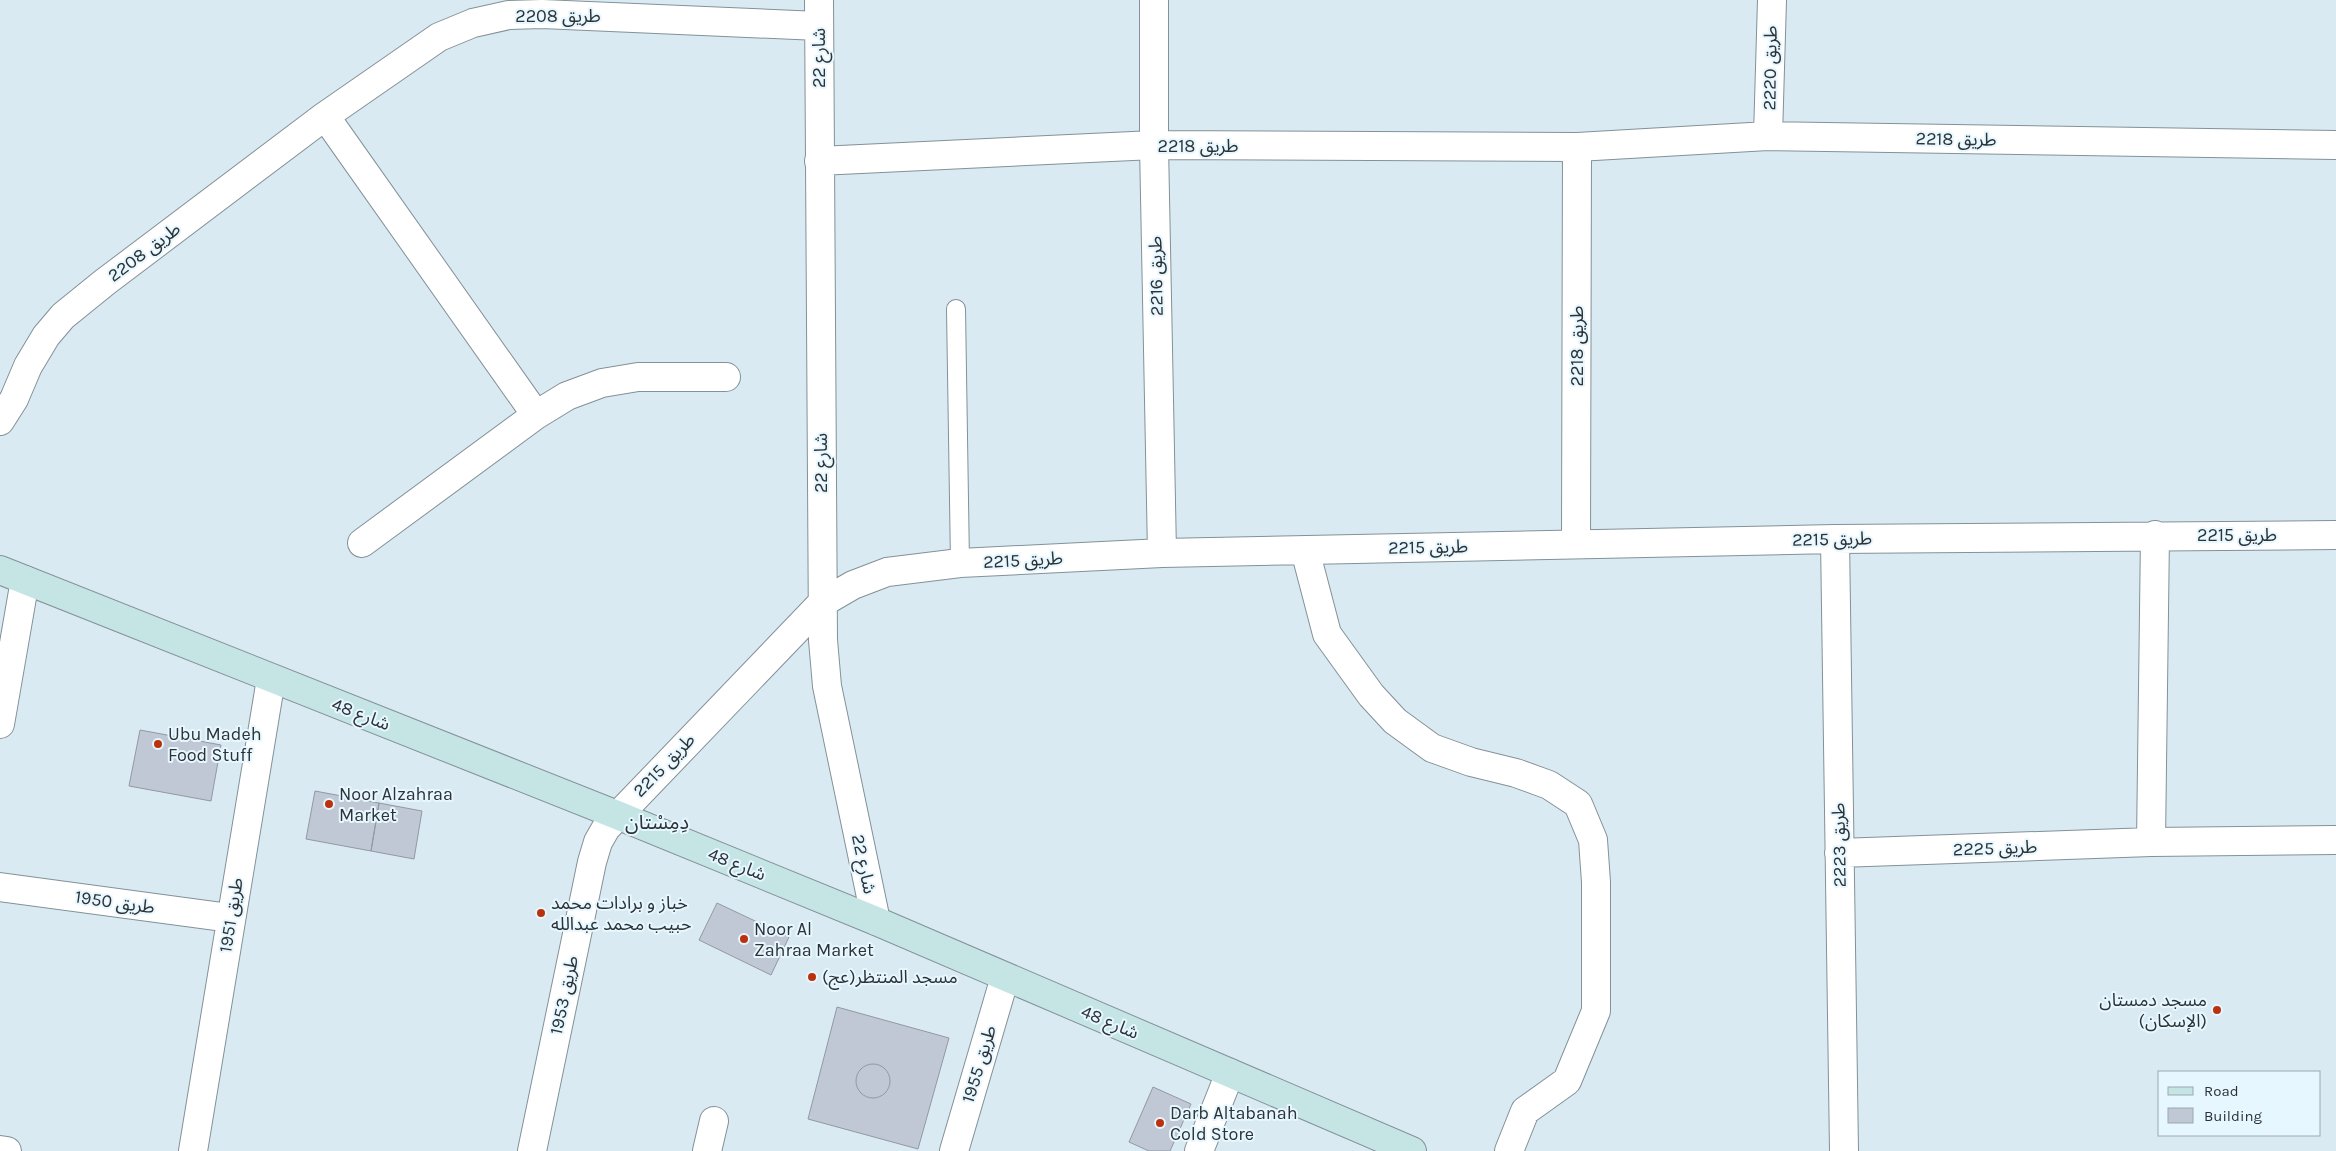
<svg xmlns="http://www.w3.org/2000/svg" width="2336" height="1151" font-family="Karla,'Noto Sans Arabic',sans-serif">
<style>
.building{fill:#c0c8d5;stroke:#9198a4}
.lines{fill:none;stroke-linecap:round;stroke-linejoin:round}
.lane-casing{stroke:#839198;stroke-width:20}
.street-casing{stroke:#839198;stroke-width:30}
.secondary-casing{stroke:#839198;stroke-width:30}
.lane{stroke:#fff;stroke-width:18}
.street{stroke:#fff;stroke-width:28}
.secondary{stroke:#c5e4e4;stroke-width:28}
.poi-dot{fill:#bb310d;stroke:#e7f7ff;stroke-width:2}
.labels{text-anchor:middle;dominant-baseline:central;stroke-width:4;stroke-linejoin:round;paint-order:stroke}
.street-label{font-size:18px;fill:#2c3235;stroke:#e7f7ff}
.poi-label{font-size:18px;fill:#2c3235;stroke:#e7f7ff;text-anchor:start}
.quarter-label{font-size:20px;fill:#2c3235;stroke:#e7f7ff}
</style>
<rect width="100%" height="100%" fill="#daeaf2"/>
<path class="building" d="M140 730 221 745 211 801 129 786Z
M315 791 379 803 371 851 306 839Z
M379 803 422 811 414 859 371 851Z
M717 903 789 937 771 975 699 940Z
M837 1007 949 1038 918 1149 808 1119Z
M856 1081a17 17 0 1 1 34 0a17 17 0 1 1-34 0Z
M1153 1087 1191 1104 1170 1151H1149L1129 1142Z"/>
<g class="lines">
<g class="lane-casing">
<path id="lane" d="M956 309 960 563"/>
</g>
<g class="street-casing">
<path id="street" d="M819 0 823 640 827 686 876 921
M1154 0V145L1162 553
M325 116 536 415
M1768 136 1772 0
M819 161 1154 145 1577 147 1768 136 2336 145
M0 421 14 399 28 366 46 336 63 316 105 282 325 116 439 37 473 23 509 15 542 14 819 26
M1835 539 1844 1151
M362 543 536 415 567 396 602 383 638 377H726
M1576 544 1577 147
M1305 550 1327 634 1371 695 1395 721 1432 748 1471 762 1516 773 1549 785 1578 804 1593 840 1596 882V1011L1567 1081 1525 1111 1509 1151
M0 724 25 580
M2151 842 2155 535
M1839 853 2151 842 2336 840
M0 887 230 918
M0 1150 7 1151
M193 1151 271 679
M532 1151 592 862 598 842 606 828 822 603 853 585 887 572 960 563 1162 553 1835 539 2336 535
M707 1151 714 1121
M954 1151 1005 977
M1199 1151 1230 1073"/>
</g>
<g class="secondary-casing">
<path id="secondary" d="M0 570 617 815 876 921 1412 1151"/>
</g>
<use href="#lane" class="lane"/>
<use href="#street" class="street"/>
<use href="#secondary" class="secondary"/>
</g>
<g class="poi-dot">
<circle cx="158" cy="744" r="5"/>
<circle cx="329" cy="804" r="5"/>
<circle cx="541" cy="913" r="5"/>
<circle cx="744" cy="939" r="5"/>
<circle cx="812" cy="977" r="5"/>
<circle cx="2217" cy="1010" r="5"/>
<circle cx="1160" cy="1123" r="5"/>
</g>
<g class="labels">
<g class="street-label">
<text x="558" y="16">طريق 2208</text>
<text transform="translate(819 58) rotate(-90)">شارع 22</text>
<text transform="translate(1770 68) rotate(-89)">طريق 2220</text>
<text transform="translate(1956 139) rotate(1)">طريق 2218</text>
<text x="1198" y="146">طريق 2218</text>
<text transform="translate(144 252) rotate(-37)">طريق 2208</text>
<text transform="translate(1156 276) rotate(-91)">طريق 2216</text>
<text transform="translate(1577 346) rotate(-90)">طريق 2218</text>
<text transform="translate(821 463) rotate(-90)">شارع 22</text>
<text x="2237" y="535">طريق 2215</text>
<text transform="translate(1832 539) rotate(-1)">طريق 2215</text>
<text transform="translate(1428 547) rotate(-1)">طريق 2215</text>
<text transform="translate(1023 560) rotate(-3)">طريق 2215</text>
<text transform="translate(361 714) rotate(21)">شارع 48</text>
<text transform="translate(664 765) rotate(-46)">طريق 2215</text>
<text transform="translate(1839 845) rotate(-91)">طريق 2223</text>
<text transform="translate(1995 848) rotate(-2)">طريق 2225</text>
<text transform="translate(737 864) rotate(22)">شارع 48</text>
<text transform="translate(864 864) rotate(78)">شارع 22</text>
<text transform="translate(115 902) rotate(8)">طريق 1950</text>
<text transform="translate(231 915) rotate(-81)">طريق 1951</text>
<text transform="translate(564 995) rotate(-78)">طريق 1953</text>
<text transform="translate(1110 1022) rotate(23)">شارع 48</text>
<text transform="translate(979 1064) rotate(-73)">طريق 1955</text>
</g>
<g class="poi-label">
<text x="168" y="734">Ubu Madeh<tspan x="168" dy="21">Food Stuff</tspan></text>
<text x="339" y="794">Noor Alzahraa<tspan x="339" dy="21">Market</tspan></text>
<text x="551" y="903">خباز و برادات محمد<tspan x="551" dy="21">حبيب محمد عبدالله</tspan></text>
<text x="754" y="929">Noor Al<tspan x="754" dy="21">Zahraa Market</tspan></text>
<text x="822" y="977">مسجد المنتظر(عج)</text>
<text x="2207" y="1000" text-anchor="end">مسجد دمستان<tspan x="2207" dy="21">(الإسكان)</tspan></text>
<text x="1170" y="1113">Darb Altabanah<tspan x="1170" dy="21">Cold Store</tspan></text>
</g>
<g class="quarter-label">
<text x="657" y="822">دِمِسْتان</text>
</g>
</g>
<rect x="2158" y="1071" width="162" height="65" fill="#e7f7ff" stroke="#9ca8ae"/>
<rect x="2168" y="1087" width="25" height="8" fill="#c5e4e4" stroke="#9ca8ae"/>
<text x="2204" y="1096" font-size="15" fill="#2c3235">Road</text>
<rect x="2168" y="1108" width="25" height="15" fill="#c0c8d5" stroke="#9ca8ae"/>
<text x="2204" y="1121" font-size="15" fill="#2c3235">Building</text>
</svg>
